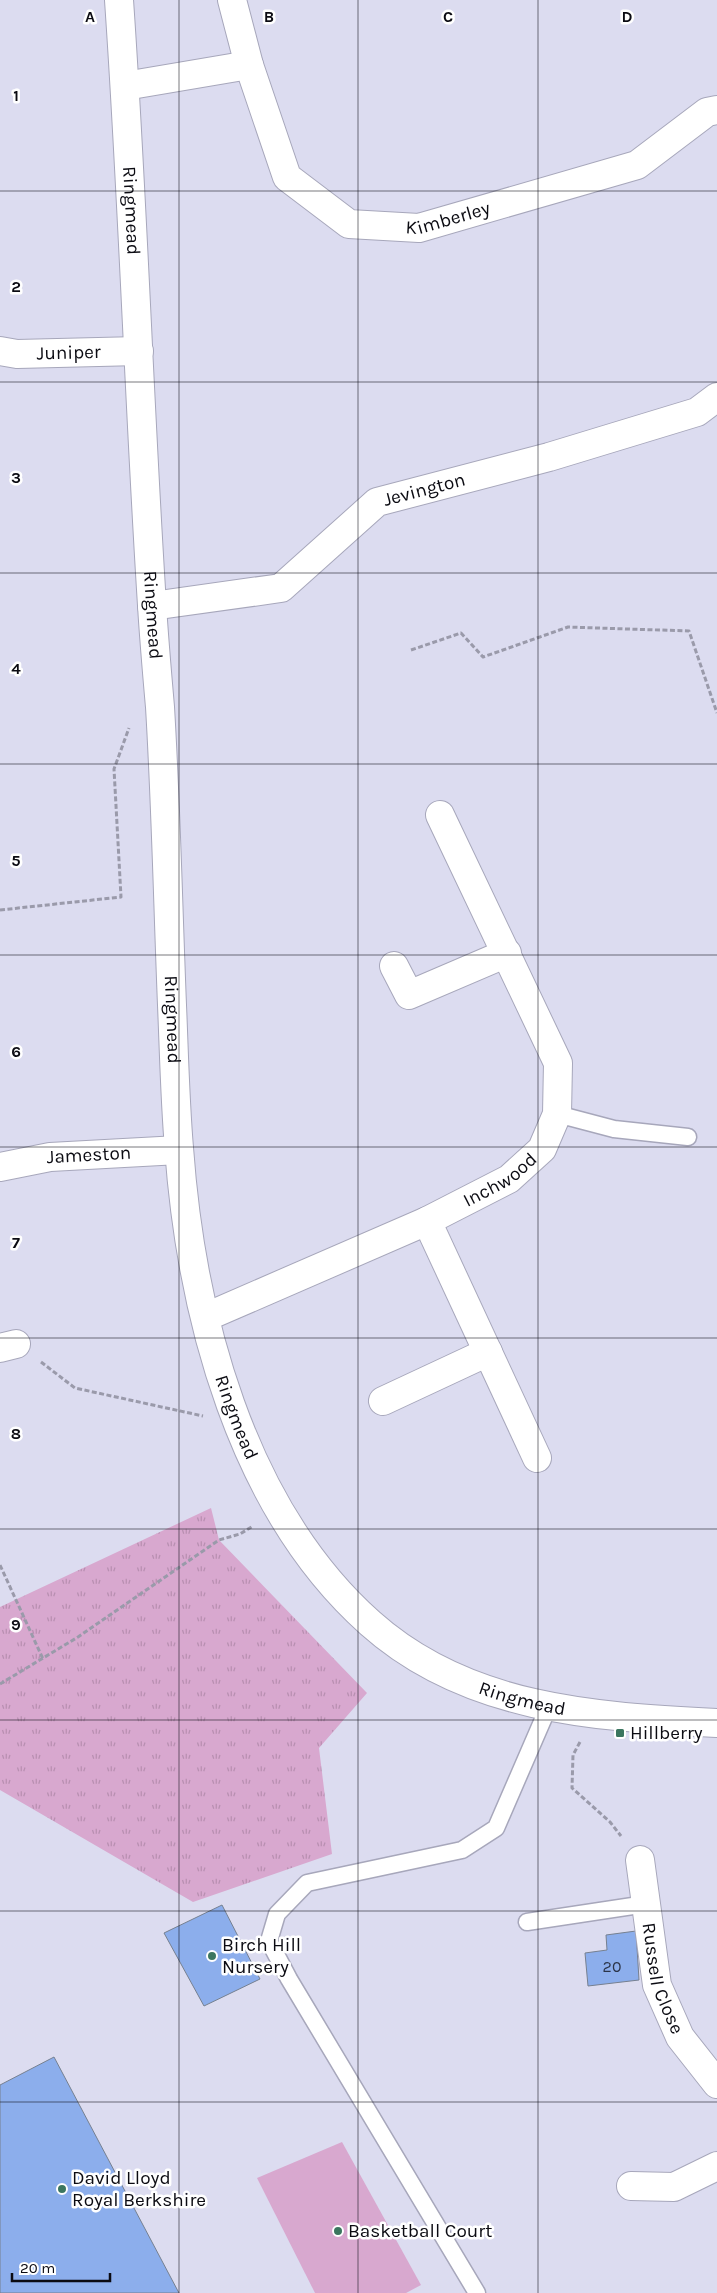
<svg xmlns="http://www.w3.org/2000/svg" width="717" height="2293" font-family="Karla,sans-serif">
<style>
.park{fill:url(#park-tufts)}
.pitch{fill:#d8a8cf}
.building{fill:#8caeec;stroke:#768090}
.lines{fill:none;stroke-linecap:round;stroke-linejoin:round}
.lane-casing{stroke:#a7a7bb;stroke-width:19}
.street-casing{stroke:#a7a7bb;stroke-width:30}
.secondary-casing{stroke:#a7a7bb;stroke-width:30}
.path{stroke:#9a9aaa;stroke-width:3;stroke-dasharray:5 2.5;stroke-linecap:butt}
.lane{stroke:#fff;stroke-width:16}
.street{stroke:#fff;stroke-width:28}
.secondary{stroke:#fff;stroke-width:28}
.grid{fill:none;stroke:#0b0b12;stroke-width:1;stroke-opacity:0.55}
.poi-dot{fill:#3b765f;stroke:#fff;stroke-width:2}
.labels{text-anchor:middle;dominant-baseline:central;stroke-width:5;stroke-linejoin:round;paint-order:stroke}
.number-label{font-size:16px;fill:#2b3448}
.street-label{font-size:19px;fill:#0b0b12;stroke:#fff}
.poi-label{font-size:19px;fill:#0b0b12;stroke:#fff;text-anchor:start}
.grid-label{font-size:16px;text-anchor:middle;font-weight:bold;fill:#0b0b12;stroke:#fff;stroke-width:5;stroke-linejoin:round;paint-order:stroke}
</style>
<defs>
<pattern id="park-tufts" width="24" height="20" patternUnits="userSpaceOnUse" patternTransform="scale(1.25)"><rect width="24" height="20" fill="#d8a8cf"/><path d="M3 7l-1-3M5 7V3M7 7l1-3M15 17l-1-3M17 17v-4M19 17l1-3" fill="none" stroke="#b88fb1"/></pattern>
</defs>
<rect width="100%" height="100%" fill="#dcdcf0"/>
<path class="park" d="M211 1508 219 1540 367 1693 319 1748 332 1854 193 1902 0 1790V1607Z"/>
<path class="pitch" d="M342 2142 421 2285 406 2293H315L257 2178Z"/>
<path class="building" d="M222 1905 260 1979 204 2006 164 1933Z
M636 1931 639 1980 588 1986 585 1953 607 1950 606 1935Z
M54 2057 179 2293H0V2085Z"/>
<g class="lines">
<g class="lane-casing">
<path id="lane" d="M557 1114 614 1129 688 1137
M527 1922 646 1904
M477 2293 289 1979 269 1941 277 1914 307 1883 462 1850 496 1828 548 1708"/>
</g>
<g class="street-casing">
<g id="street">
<path d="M232 0 249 65"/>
<path id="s1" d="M125 86 249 65 287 177 349 224 419 228 637 165 707 112 717 110"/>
<path id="s2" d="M0 351 17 354 139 351"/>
<path id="s3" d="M152 606 281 588 377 502 549 457 697 412 717 397"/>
<path d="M394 966 409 995 507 953"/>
<path id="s4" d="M0 1167 50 1157 179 1150"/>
<path d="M427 1221 537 1458"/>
<path id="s5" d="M206 1317 427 1221 509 1179 542 1149 557 1114 558 1063 440 815"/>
<path d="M0 1348 16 1344"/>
<path d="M383 1401 488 1352"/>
<path id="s6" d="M640 1860 657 1985 680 2037 717 2084"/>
<path d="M631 2186 674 2187 717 2166"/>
</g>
</g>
<g class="secondary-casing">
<g id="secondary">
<path id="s7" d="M119 0C133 201 139 403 152 605 154 639 157 673 160 707 166 806 168 906 172 1005 174 1052 175 1101 179 1148 191 1314 241 1508 370 1623 466 1709 594 1717 717 1723"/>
</g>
</g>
<path class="path" d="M411 650 461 633 483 657 568 627 689 631 717 713
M0 910 121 897 114 769 129 728
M41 1362 75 1388 203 1416
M0 1565 43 1659
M0 1684 78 1637 219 1540 240 1534 253 1526
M580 1742 573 1755 572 1788 610 1822 621 1836"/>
<use href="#lane" class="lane"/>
<use href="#street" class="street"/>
<use href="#secondary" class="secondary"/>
</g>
<path class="grid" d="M179 0V2293M358 0V2293M538 0V2293M0 191H717M0 382H717M0 573H717M0 764H717M0 955H717M0 1147H717M0 1338H717M0 1529H717M0 1720H717M0 1911H717M0 2102H717"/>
<g class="poi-dot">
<rect x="615" y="1728" width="10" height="10" rx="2.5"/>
<circle cx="212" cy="1956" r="5"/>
<circle cx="62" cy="2189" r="5"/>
<circle cx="338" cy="2231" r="5"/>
</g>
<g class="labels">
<g class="number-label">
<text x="612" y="1966">20</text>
</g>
<g class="street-label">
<text stroke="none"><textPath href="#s7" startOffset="211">Ringmead</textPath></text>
<text stroke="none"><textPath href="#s1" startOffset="422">Kimberley</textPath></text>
<text stroke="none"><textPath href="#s2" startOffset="69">Juniper</textPath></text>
<text stroke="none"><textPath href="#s3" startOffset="308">Jevington</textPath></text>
<text stroke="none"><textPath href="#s7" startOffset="616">Ringmead</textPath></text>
<text stroke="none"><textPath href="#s7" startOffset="1021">Ringmead</textPath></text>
<text stroke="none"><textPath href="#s4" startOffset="90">Jameston</textPath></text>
<text stroke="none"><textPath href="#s5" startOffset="325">Inchwood</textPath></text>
<text stroke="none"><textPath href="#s7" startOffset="1426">Ringmead</textPath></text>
<text stroke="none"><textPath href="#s7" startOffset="1846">Ringmead</textPath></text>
<text stroke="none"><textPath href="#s6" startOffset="121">Russell Close</textPath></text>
</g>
<g class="poi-label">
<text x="630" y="1733">Hillberry</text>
<text x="222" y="1945">Birch Hill<tspan x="222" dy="22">Nursery</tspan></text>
<text x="72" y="2178">David Lloyd<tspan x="72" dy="22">Royal Berkshire</tspan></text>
<text x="348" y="2231">Basketball Court</text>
</g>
</g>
<g class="grid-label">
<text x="90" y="22">A</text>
<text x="269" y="22">B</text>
<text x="448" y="22">C</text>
<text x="627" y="22">D</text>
<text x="16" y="101">1</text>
<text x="16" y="292">2</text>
<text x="16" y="483">3</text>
<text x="16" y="674">4</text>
<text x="16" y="866">5</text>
<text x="16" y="1057">6</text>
<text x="16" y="1248">7</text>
<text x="16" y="1439">8</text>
<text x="16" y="1630">9</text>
</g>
<path d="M12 2273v8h98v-8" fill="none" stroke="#0b0b12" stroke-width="2.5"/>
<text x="20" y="2273" font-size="15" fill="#0b0b12" stroke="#ffffff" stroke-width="4" paint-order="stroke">20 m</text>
</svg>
